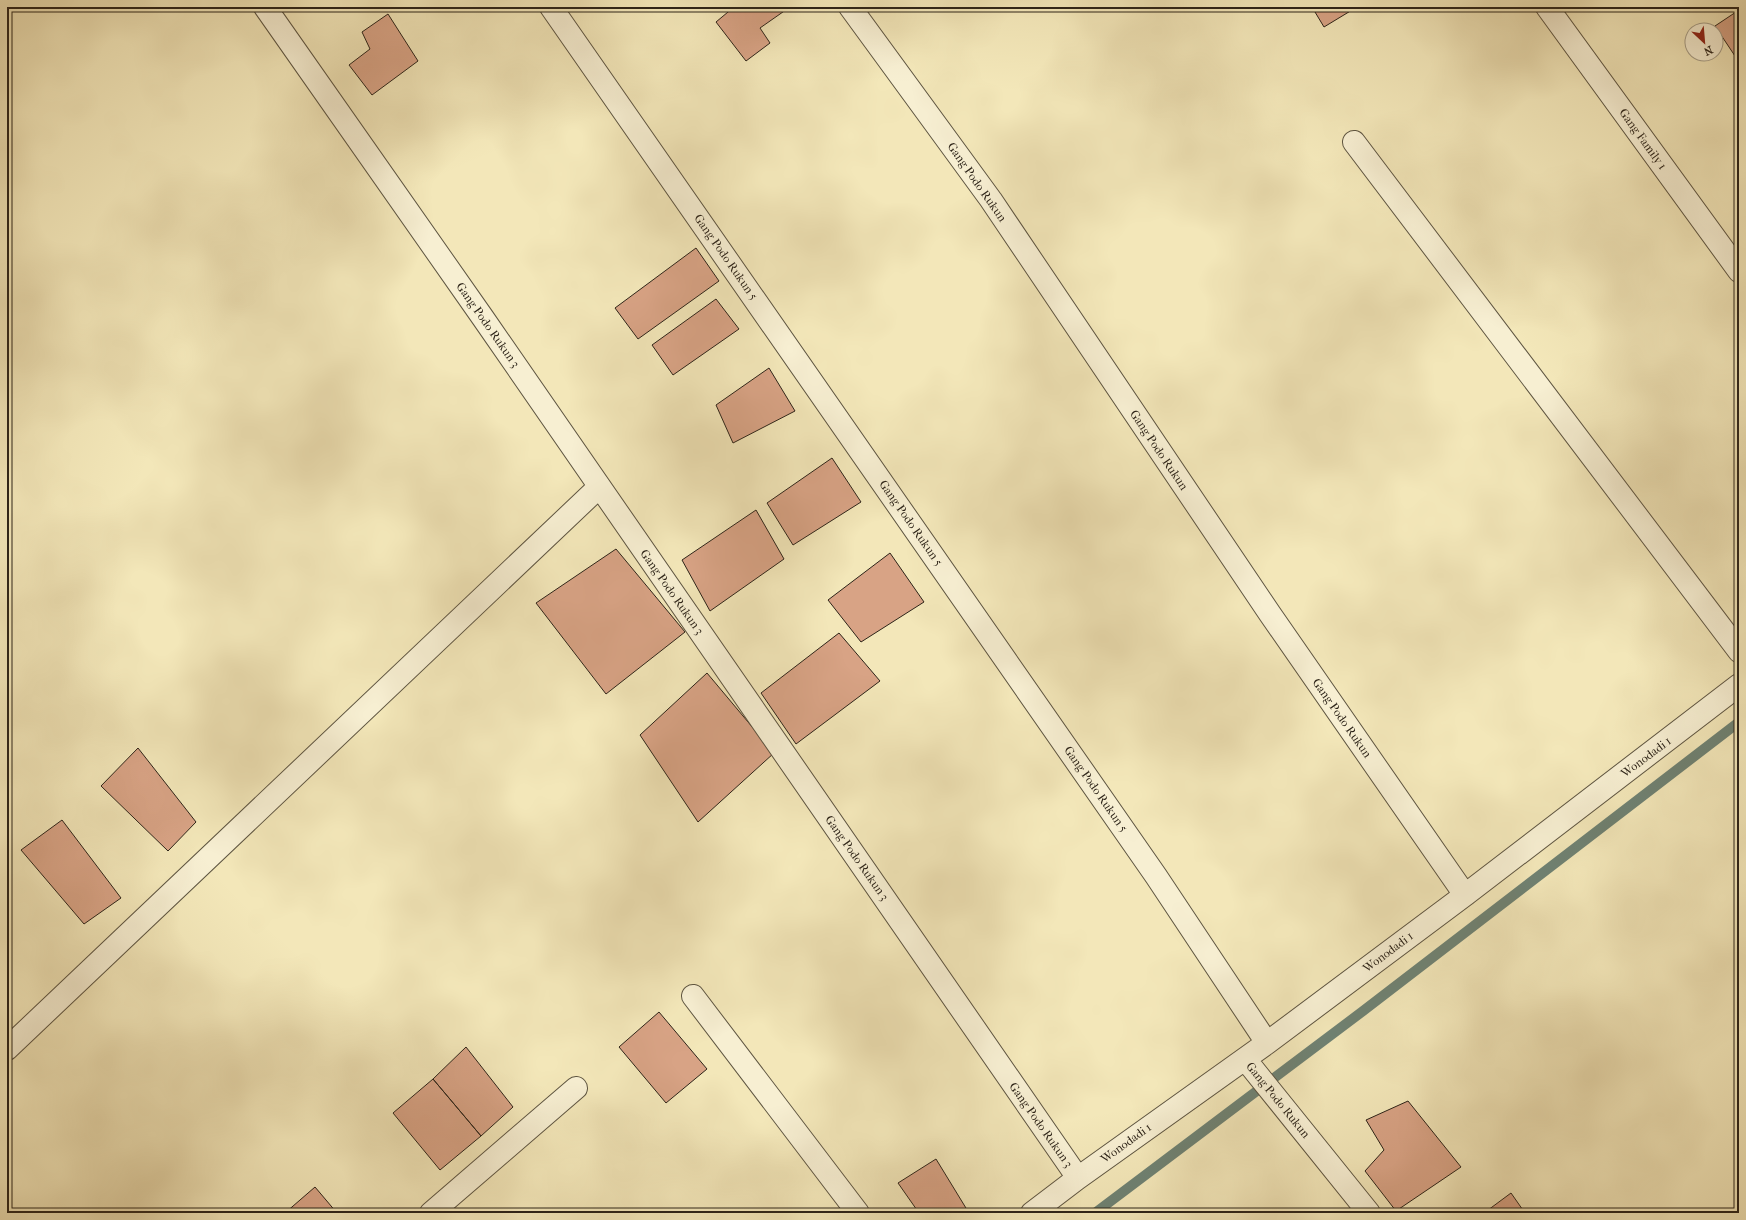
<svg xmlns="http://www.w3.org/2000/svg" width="1746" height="1220" font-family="'IM FELL French Canon',serif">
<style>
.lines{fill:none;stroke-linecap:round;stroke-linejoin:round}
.stream{stroke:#6f8273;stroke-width:10}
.building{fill:#d8a385;stroke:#2d2419}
.minor-casing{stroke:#5e5541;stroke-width:24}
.minor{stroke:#f7efd2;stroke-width:22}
.labels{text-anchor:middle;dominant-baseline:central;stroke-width:3.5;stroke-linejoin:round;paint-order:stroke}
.street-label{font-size:12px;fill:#2d2419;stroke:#f7efd2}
</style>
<rect width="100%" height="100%" fill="#f3e7b9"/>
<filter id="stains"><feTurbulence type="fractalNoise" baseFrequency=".005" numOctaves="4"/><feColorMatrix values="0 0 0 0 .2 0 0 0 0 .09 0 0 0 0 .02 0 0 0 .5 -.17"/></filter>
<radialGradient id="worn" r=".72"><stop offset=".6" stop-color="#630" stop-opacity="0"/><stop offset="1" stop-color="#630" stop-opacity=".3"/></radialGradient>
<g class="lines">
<path class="stream" d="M1095 1213 1363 1011 1739 722"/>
</g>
<path class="building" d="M734 7H790L760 28 770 43 746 61 716 22Z
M1312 7H1357L1324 27Z
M1739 10V62L1715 26Z
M388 14 418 61 372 95 349 65 370 49 362 32Z
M696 248 719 281 638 339 615 308Z
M716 299 739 329 673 375 652 345Z
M769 368 795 411 733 443 716 405Z
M832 458 861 502 793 545 767 503Z
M756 510 784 559 710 611 682 560Z
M616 549 685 632 606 694 536 603Z
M890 553 924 602 861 642 828 600Z
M839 633 880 681 796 744 761 693Z
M707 673 774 753 698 822 640 735Z
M138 748 196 822 168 851 101 786Z
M62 820 121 898 84 924 21 850Z
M659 1012 707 1069 666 1103 619 1047Z
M466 1047 513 1107 481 1136 433 1079Z
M433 1079 481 1136 440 1170 393 1113Z
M1408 1101 1461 1167 1396 1211 1365 1171 1384 1150 1366 1120Z
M936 1159 969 1213H919L898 1183Z
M315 1187 337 1213H285Z
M1511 1193 1525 1213H1484Z"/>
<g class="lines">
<g class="minor-casing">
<path id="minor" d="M265 7 483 318 1078 1178
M551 7 1156 876 1267 1043
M850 7 991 200 1270 614 1465 895
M1547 7 1739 271
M1354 142 1739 651
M693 996 858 1213
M7 1049 599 487
M1245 1059 1369 1213
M431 1213 576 1088
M1032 1213 1078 1178 1267 1043 1465 895 1739 685"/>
</g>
<use href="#minor" class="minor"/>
</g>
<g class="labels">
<g class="street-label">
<text transform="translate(1643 139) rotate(54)">Gang Family 1</text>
<text transform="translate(977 182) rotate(55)">Gang Podo Rukun</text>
<text transform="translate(726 257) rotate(55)">Gang Podo Rukun 5</text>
<text transform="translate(488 325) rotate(55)">Gang Podo Rukun 3</text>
<text transform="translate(1159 450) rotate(56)">Gang Podo Rukun</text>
<text transform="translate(911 523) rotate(55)">Gang Podo Rukun 5</text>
<text transform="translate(672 592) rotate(55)">Gang Podo Rukun 3</text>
<text transform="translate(1342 718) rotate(55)">Gang Podo Rukun</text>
<text transform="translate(1646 757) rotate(-37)">Wonodadi 1</text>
<text transform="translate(1096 789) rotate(55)">Gang Podo Rukun 5</text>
<text transform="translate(857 858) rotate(55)">Gang Podo Rukun 3</text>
<text transform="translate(1388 952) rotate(-37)">Wonodadi 1</text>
<text transform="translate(1278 1100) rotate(51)">Gang Podo Rukun</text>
<text transform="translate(1041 1125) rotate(55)">Gang Podo Rukun 3</text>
<text transform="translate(1126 1143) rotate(-36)">Wonodadi 1</text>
</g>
</g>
<rect width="1746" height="1220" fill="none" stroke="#f3e7b9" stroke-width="24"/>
<rect x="8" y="8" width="1730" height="1204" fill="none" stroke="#2d2419" stroke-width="2"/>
<rect x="12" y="12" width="1722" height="1196" fill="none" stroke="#2d2419"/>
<g transform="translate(1704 42) rotate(154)"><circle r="19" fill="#f7efd2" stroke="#a69e88"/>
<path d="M0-3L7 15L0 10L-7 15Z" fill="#8f2418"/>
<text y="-6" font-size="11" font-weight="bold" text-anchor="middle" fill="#2d2419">N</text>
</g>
<rect width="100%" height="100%" filter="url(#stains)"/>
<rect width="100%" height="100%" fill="url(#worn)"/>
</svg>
